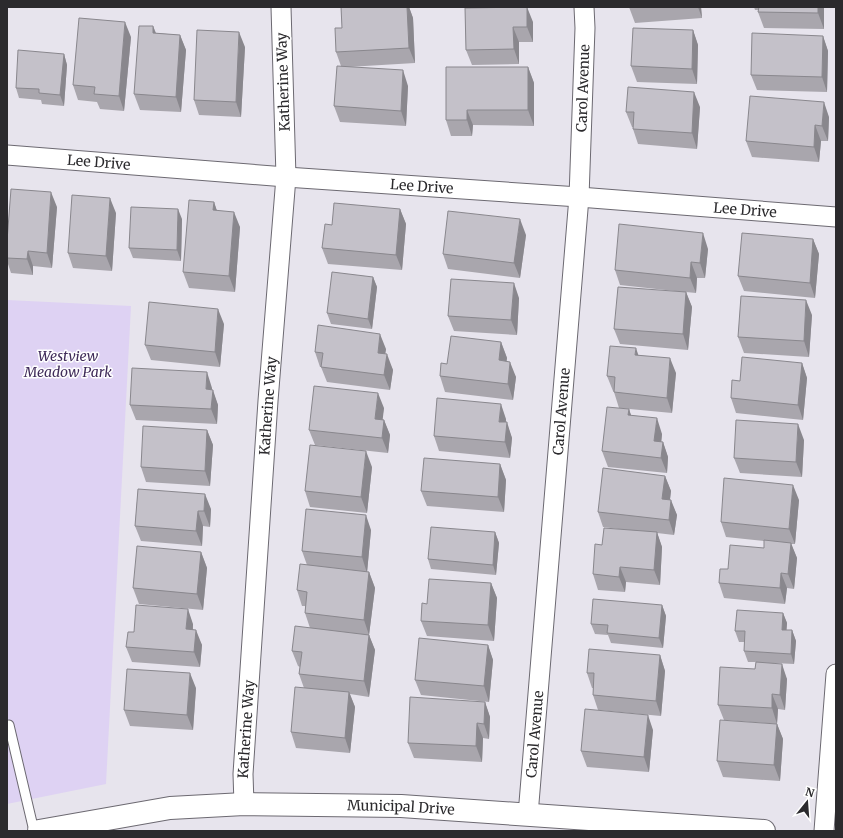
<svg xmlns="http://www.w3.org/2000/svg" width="843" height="838" font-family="Merriweather,serif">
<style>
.green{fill:#ded2f3}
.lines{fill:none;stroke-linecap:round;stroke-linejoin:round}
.lane-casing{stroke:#6c6971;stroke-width:11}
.street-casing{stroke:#6c6971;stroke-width:21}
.secondary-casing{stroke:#6c6971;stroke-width:24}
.lane{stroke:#fff;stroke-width:9}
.street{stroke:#fff;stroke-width:19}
.secondary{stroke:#fff;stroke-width:22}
.wall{fill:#a9a6ad}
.shaded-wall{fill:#89878d}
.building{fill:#c4c1c9;stroke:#89878d}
.labels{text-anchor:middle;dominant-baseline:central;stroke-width:3;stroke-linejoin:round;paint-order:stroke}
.street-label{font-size:14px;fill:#2b2a2d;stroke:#fff}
.park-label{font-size:14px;font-style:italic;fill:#3f2b59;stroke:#fff}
</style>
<rect width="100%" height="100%" fill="#e7e4ed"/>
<path class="green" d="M7 300 131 306 106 784 7 804Z"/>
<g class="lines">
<g class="lane-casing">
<path id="lane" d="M9 725 34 831"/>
</g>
<g class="street-casing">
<g id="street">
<path id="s1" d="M7 155 286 177 579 197 836 217"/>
<path id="s2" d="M244 804 243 774 268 401 286 177 281 7"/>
<path id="s3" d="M528 815 579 197 585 28 584 7"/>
<path d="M824 831 836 674"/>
</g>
</g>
<g class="secondary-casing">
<g id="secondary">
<path id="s4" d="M39 831 170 808 244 804 401 806 764 831"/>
</g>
</g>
<use href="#lane" class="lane"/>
<use href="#street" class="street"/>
<use href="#secondary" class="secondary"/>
</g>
<path class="wall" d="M341 7H409L413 18 415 63 348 67 408 86 406 126 340 122 334 106 341 66 336 52 342 28Z
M629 7H701L702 18 635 23Z
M754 7H824V29L764 28 758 12 759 10H755Z
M465 8 533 22V42H519V64L472 65 466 50Z
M153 26 156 33 180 35 186 50 181 112 140 110 134 94Z
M693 30 698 45 697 84 637 82 631 66Z
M823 36 828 51 827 92 757 90 751 75Z
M131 37 124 111 100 109 97 102 78 100 73 85Z
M245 47 241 117 199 115 194 100Z
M64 54 67 65 64 106 42 104 41 100 19 98 16 88Z
M528 67 534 83V126L473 125 472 136H451L446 120Z
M700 107 697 149 638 144 633 129V127H632L626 112Z
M829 117 828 141H821L819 162 752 157 746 141Z
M214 202 217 211 240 227 235 292 189 288 183 272Z
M57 207 52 268 33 266V275L11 273 7 261V241Z
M400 209 406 224 402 270 328 264 322 248 332 225Z
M116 213 112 271 73 268 68 253Z
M182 219 181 261 133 258 129 248Z
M526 235 520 278 448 269 443 254Z
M813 239 819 254 815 298 744 291 738 276Z
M708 249 705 278H697L696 293 686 292 692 307 688 350 620 344 614 329 684 292 620 285 615 270Z
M373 277 377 287 372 329 331 324 327 313Z
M519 298 517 335 454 331 448 316Z
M812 315 809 357 744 353 738 337Z
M224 324 220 367 151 360 145 345Z
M501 342 507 358 506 361 516 377 513 400 445 392 440 376 447 364Z
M386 349 385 354 393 370 390 390 327 382 321 367H320L315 352Z
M638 355 676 373 672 413 619 408 614 392 613 391 607 376Z
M802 363 807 378 803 420 736 413 731 398 740 381Z
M212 388V390L218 405 217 424 136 420 130 405Z
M384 408 382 419 384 420 390 435 388 453 315 445 309 430Z
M629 409 631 416 662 434 661 442H663L668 457 667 473 608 467 602 451Z
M506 419V422L512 438 510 458 439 451 434 436Z
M207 430 213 445 210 486 146 482 141 467Z
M804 440 802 477 740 473 734 458Z
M500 464 506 480 504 512 427 506 421 491Z
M372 467 367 513 310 507 305 491Z
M665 476 671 491 670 500 677 515 674 535 657 533 662 547 660 585 626 582 625 592 598 590 593 574 602 545 626 530 603 527 598 512Z
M138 489 211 509 210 527 203 526 202 546 141 541 135 526Z
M799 500 795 544H791L797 558 794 589 787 588 785 604 724 598 719 583 728 569 764 548V541L726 537 721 522Z
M371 530 367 572H369L375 588 369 635 375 650 369 697 350 694 355 707 350 753 296 748 291 732 304 688 299 674 300 667 298 666 292 651 310 628 305 613V606H302L297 590 307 565 302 551Z
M495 532 499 543 496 575 431 569 428 559Z
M201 552 207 568 203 610 139 604 133 588Z
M491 583 497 598 494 641 427 636 421 621Z
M662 605 666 616 663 648 611 643 608 635 595 634 591 624Z
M783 613 787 623 786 630H792L796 641 794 664 774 663 787 679 785 710 778 709 777 724 724 720 718 705 755 669 756 662H748L744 651 745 642H739L735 631Z
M193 624V629L202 645 200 667 132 662 126 647 134 632Z
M488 645 493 660 489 702 421 695 415 680Z
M660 655 665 671 661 716 598 710 593 695V688H592L587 673Z
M196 688 193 730 130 726 124 710Z
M485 702 490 717 489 739 483 738 482 762 414 758 408 743Z
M777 724 783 739 780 781 723 777 717 761Z
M653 730 649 772 587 767 581 751Z"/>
<path class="shaded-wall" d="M407 7H409L413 18 415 63 409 48Z
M527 7 533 22V42L527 27Z
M698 7H701L702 18Z
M818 7H824V29L818 13Z
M125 22 131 37 124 111 119 96Z
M153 26 159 42 153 33Z
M513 27 519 42V64L514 49Z
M693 30 698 45 697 84 692 69Z
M239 32 245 47 241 117 236 102Z
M180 35 186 50 181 112 176 97Z
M823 36 828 51 827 92 822 77Z
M64 54 67 65 64 106 60 95Z
M528 67 534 83V126L528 110Z
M403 70 408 86 406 126 401 111Z
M694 92 700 107 697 149 692 133Z
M824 102 829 117 828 141 822 126Z
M467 110 473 125 472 136 467 120Z
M815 125 821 141 819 162 814 147Z
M51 192 57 207 52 268 47 253Z
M110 198 116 213 112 271 106 256Z
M214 202 219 217 213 210Z
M178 209 182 219 181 261 177 250Z
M400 209 406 224 402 270 396 255Z
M234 212 240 227 235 292 229 276Z
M520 219 526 235 520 278 514 263Z
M703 233 708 249 705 278 700 263Z
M813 239 819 254 815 298 810 283Z
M28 251 33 266V275L27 259Z
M691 262 697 278 696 293 690 278Z
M373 277 377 287 372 329 368 319Z
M514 283 519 298 517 335 511 320Z
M686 292 692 307 688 350 683 334Z
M806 300 812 315 809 357 804 341Z
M218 309 224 324 220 367 215 352Z
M380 334 386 349 383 368 378 353Z
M501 342 507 358 505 375 499 360Z
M636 348 641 363 635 355Z
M387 354 393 370 390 390 384 375Z
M670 358 676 373 672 413 667 398Z
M510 362 516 377 513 400 508 384Z
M802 363 807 378 803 420 798 405Z
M207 372 212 388 211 405 206 389Z
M213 390 218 405 217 424 211 409Z
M378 393 384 408 381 434 375 419Z
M501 404 506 419 505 437 499 422Z
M629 409 634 424 628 415Z
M657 418 662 434 660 456 654 441Z
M384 420 390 435 388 453 382 438Z
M507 422 512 438 510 458 505 442Z
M798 424 804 440 802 477 796 462Z
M207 430 213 445 210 486 205 471Z
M663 442 668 457 667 473 661 458Z
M366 451 372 467 367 513 361 497Z
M500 464 506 480 504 512 498 497Z
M665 476 671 491 668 514 662 499Z
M793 485 799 500 795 544 789 529Z
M205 494 211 509 210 527 204 511Z
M671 500 677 515 674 535 669 520Z
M198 511 203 526 202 546 196 531Z
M366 515 371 530 367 573 362 557Z
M495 532 499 543 496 575 493 565Z
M657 532 662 547 660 585 654 570Z
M791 543 797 558 794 589 788 574Z
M201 552 207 568 203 610 197 594Z
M620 567 626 582 625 592 619 577Z
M369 572 375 588 369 635 375 650 369 697 364 681 369 635 364 620Z
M781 573 787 588 785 604 780 588Z
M491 583 497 598 494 641 488 625Z
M662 605 666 616 663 648 659 638Z
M188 609 193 624 192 644 186 629Z
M783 613 787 623 786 640 782 630Z
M196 630 202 645 200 667 194 652Z
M792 630 796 641 794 664 791 654Z
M488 645 493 660 489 702 484 686Z
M660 655 665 671 661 716 656 701Z
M782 664 787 679 785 710 780 695Z
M190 673 196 688 193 730 187 715Z
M349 692 355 707 350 753 345 738Z
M772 694 778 709 777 724 772 708Z
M485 702 490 717 489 739 484 724Z
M648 715 653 730 649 772 644 757Z
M477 723 483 738 482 762 476 746Z
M777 724 783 739 780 781 774 765Z"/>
<path class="building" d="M341 7H407L409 48 336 52 335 28H342Z
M527 7V27H513L514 49 466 50 465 8Z
M759 7H818V13L758 12Z
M79 18 125 22 119 96 94 94 95 87 73 85Z
M139 26H153V33L180 35 176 97 134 94Z
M633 28 693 30 692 69 631 66Z
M197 30 239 32 236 102 194 100Z
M752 33 823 36 822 77 751 75Z
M18 50 64 54 60 95 39 93V89L16 88Z
M337 66 403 70 401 111 334 106Z
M446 67H528V110H467V120H446Z
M628 87 694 92 692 133 633 129 634 112H626Z
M750 96 824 102 822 126 815 125 814 147 746 141Z
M11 189 51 192 47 253 28 251 27 259 7 258V241Z
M72 195 110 198 106 256 68 253Z
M189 200 214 202 213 210 234 212 229 276 183 272Z
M334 203 400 209 396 255 322 248 325 224 332 225Z
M131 207 178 209 177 250 129 248Z
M448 211 520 219 514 263 443 254Z
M619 224 703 233 700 263 691 262 690 278 615 270Z
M742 233 813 239 810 283 738 276Z
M332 272 373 277 368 319 327 313Z
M451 279 514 283 511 320 448 316Z
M618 287 686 292 683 334 614 329Z
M741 296 806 300 804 341 738 337Z
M149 302 218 309 215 352 145 345Z
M318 325 380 334 378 353 387 354 384 375 321 367 323 353 315 352Z
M451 336 501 342 499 360 510 362 508 384 440 376 441 363 447 364Z
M610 346 636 348 635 355 670 358 667 398 614 392 615 377 607 376Z
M742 357 802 363 798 405 731 398 732 380 740 381Z
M132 368 207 372 206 389 213 390 211 409 130 405Z
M314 386 378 393 375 419 384 420 382 438 309 430Z
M437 398 501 404 499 422H507L505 442 434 436Z
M607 407 629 409 628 415 657 418 654 441 663 442 661 458 602 451Z
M736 420 798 424 796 462 734 458Z
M143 426 207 430 205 471 141 467Z
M310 445 366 451 361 497 305 491Z
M424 458 500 464 498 497 421 491Z
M603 468 665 476 662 499 671 500 669 520 598 512Z
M724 478 793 485 789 529 721 522Z
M138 489 205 494 204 511H198L196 531 135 526Z
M306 509 366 515 362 557 302 551Z
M431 527 495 532 493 565 428 559Z
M604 528 657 532 654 570 620 567 619 577 593 574 595 544 602 545Z
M764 540 791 543 788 574 781 573 780 588 719 583 720 569H728L730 545 764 548Z
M137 546 201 552 197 594 133 588Z
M300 564 369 572 364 620 305 613 307 592 297 590Z
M429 579 491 583 488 625 421 621 422 603 427 604Z
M593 599 662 605 659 638 607 633 608 625 591 624Z
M136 605 188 609 186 629 196 630 194 652 126 647 128 632H134Z
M737 610 783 613 782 630H792L791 654 744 651 745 631H735Z
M295 626 369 635 364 681 299 674 302 652 292 651Z
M419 638 488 645 484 686 415 680Z
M589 649 660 655 656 701 593 695 594 673H587Z
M756 662 782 664 780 695 772 694V708L718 705 720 667 755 669Z
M127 669 190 673 187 715 124 710Z
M295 687 349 692 345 738 291 732Z
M410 697 485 702 484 724 477 723 476 746 408 743Z
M585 709 648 715 644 757 581 751Z
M720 720 777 724 774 765 717 761Z"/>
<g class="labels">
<g class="street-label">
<text transform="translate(283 82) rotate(-92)">Katherine Way</text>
<text stroke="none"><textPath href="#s3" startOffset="729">Carol Avenue</textPath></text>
<text stroke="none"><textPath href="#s1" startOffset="92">Lee Drive</textPath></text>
<text stroke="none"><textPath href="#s1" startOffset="416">Lee Drive</textPath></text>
<text stroke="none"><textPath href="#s1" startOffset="740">Lee Drive</textPath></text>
<text stroke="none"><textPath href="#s2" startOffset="399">Katherine Way</textPath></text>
<text stroke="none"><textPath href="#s3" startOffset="405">Carol Avenue</textPath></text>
<text stroke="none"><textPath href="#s2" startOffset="75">Katherine Way</textPath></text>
<text stroke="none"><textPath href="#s3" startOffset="81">Carol Avenue</textPath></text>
<text stroke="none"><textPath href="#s4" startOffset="364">Municipal Drive</textPath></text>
</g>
<g class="park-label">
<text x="68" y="356">Westview<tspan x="68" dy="16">Meadow Park</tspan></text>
</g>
</g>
<rect width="843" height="838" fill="none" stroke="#2b2a2d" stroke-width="16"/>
<g transform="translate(807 802) rotate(17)" stroke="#ffffff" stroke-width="3" paint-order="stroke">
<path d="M0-3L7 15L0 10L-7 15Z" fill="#2b2a2d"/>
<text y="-6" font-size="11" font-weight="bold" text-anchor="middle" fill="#2b2a2d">N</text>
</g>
</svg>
